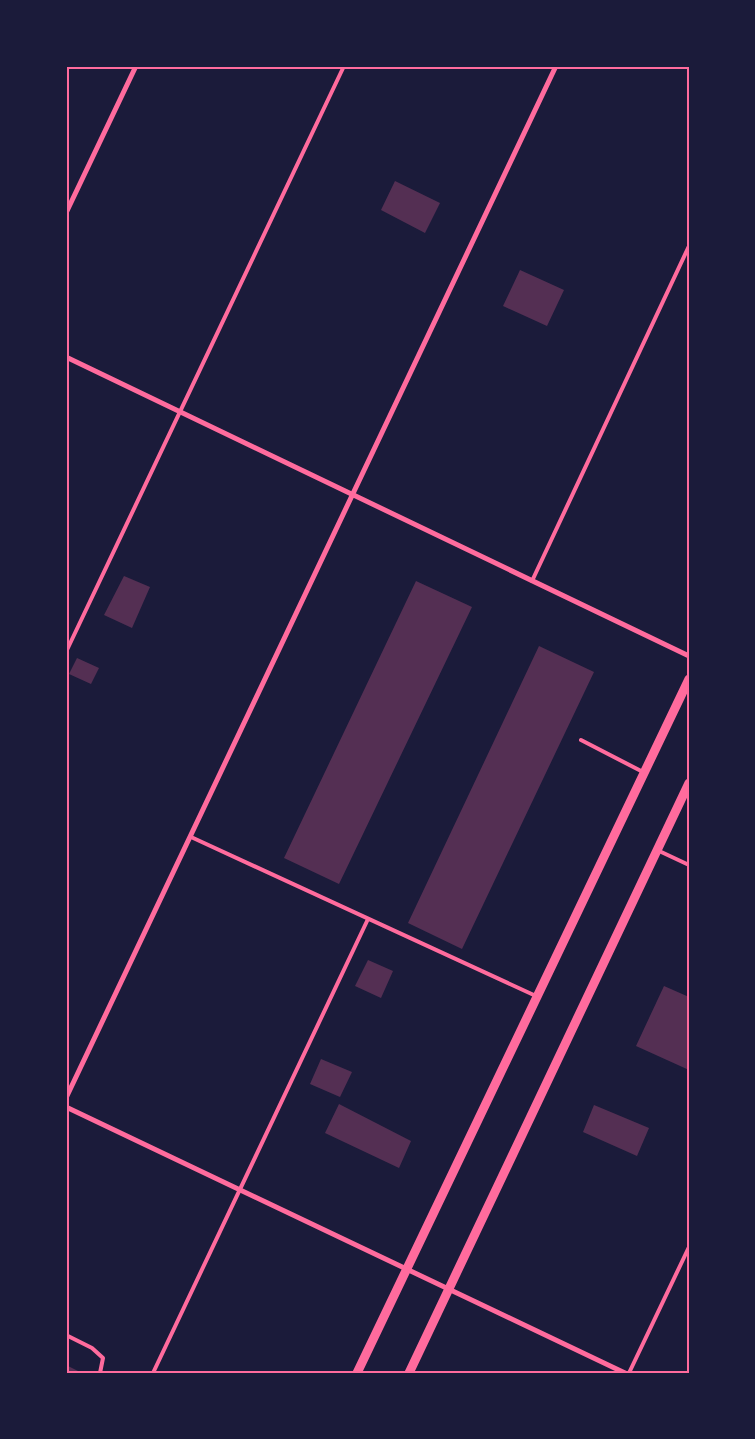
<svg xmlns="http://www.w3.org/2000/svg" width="755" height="1439" font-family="Cabin,sans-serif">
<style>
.building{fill:#542f53}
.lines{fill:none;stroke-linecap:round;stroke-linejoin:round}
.service{stroke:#ff6b9d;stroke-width:4}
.minor{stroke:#ff6b9d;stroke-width:5}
.tertiary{stroke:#ff6b9d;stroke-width:9}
.neatline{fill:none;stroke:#ff6b9d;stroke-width:2}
</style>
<rect width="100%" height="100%" fill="#1b1b3a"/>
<path class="building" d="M395 181 440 203 425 233 381 210Z
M520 270 564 290 547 326 503 306Z
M124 576 150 587 132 628 104 615Z
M416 581 472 607 339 884 284 858Z
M539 646 594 672 462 949 408 923Z
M77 658 99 668 91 684 69 674Z
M368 960 393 971 381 998 355 986Z
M664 986 689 997V1070L636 1046Z
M321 1059 352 1072 340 1097 310 1084Z
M339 1104 411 1141 399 1168 325 1133Z
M594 1105 649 1128 637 1156 583 1132Z
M66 1365 82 1373H66Z"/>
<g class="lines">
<path class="service" d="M532 581 689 246
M66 652 344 66
M581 740 643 772
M191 837 536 996
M657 850 689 865
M66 1335 92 1348 103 1358 100 1373
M153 1373 368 919
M629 1373 689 1247"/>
<path class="minor" d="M66 213 136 66
M66 357 689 656
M66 1098 556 66
M66 1107 625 1373"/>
<path class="tertiary" d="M357 1373 689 679
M409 1373 689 783"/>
</g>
<rect width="755" height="1439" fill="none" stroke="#1b1b3a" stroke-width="135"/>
<rect x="68" y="68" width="620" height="1304" class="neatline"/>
</svg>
